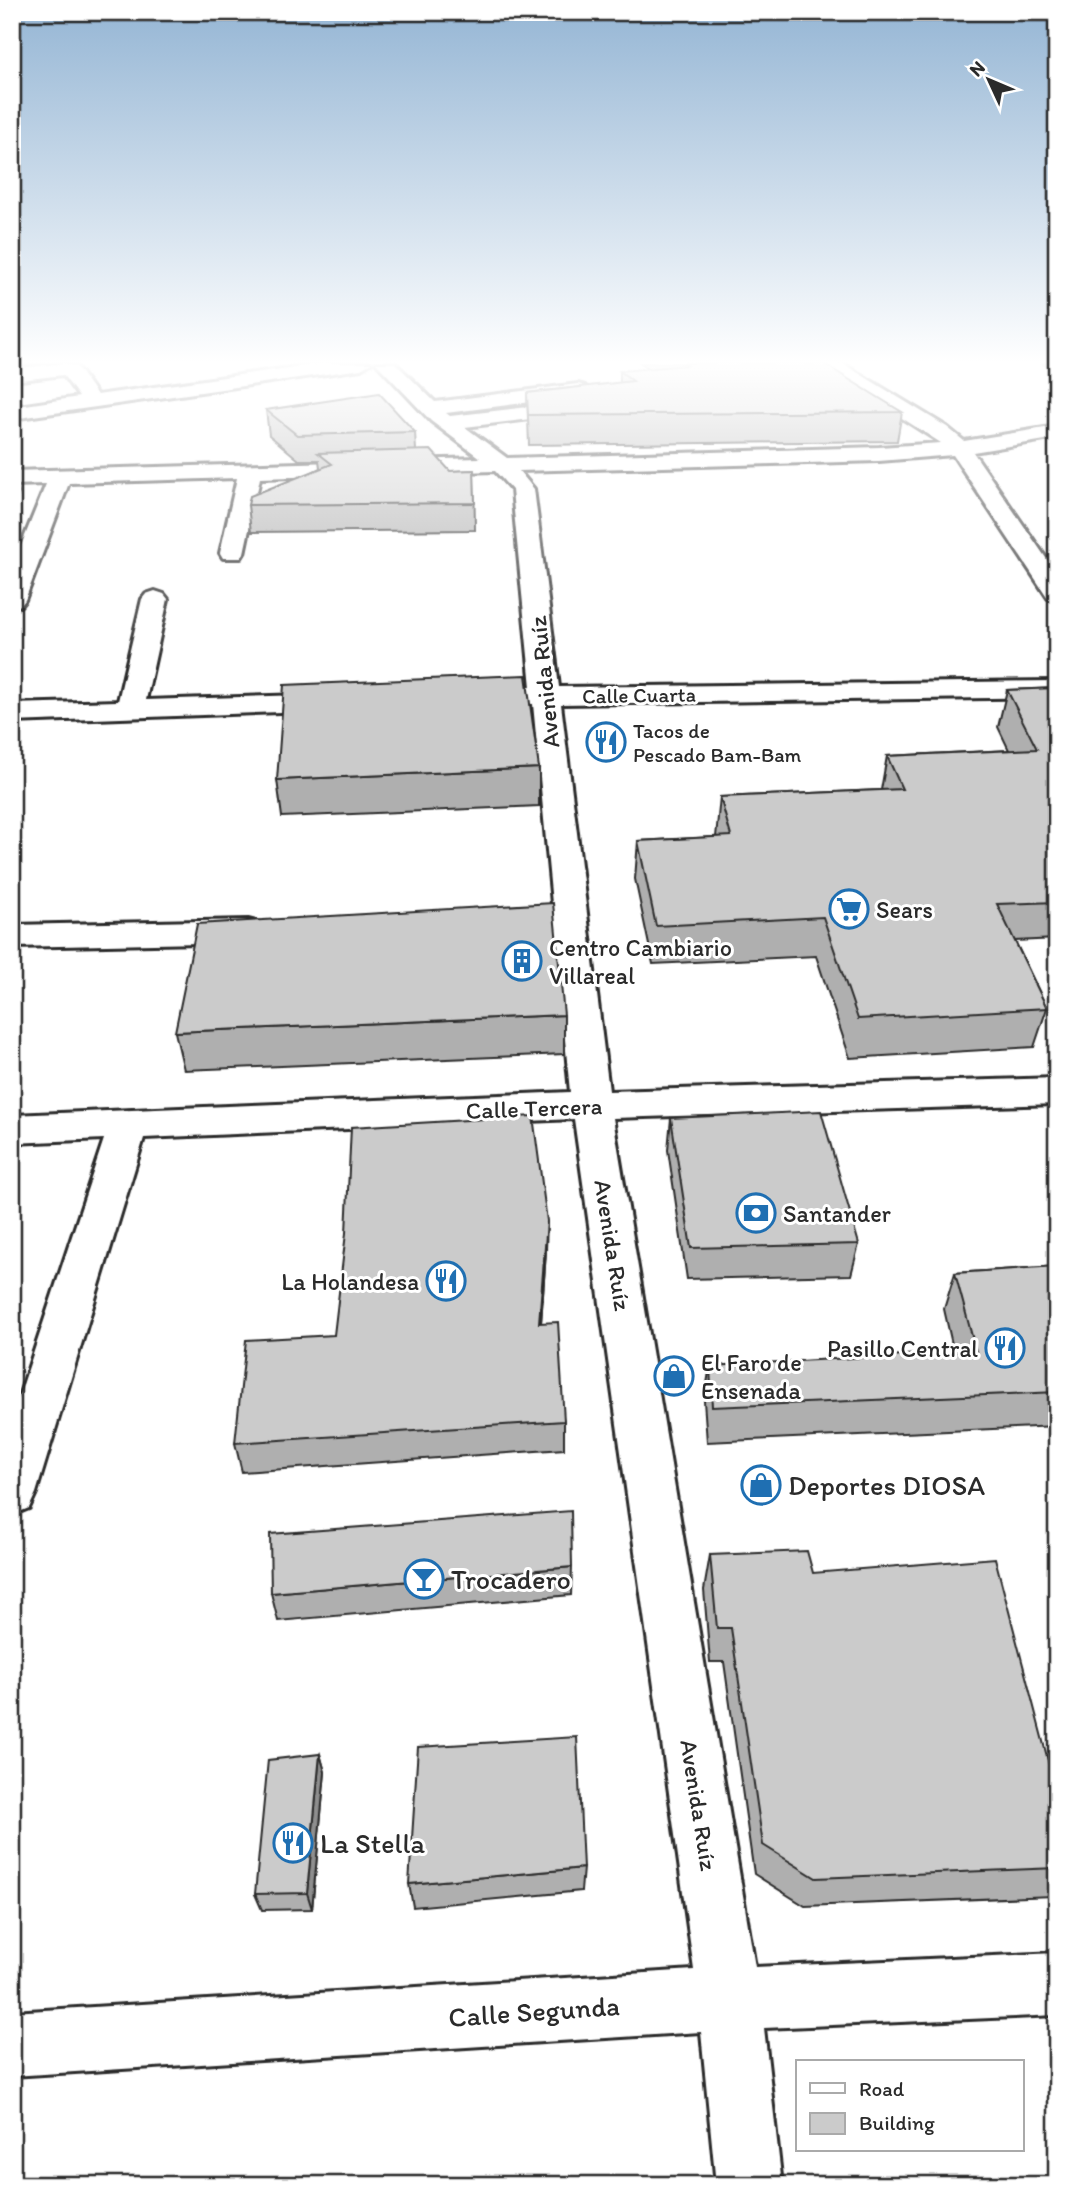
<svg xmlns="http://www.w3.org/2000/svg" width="1069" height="2197" font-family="Itim,sans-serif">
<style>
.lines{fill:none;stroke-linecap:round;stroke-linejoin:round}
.minor-casing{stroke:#2b2b2b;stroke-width:6}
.minor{fill:#fff;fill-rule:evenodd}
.wall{fill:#afafaf;stroke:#2b2b2b;stroke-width:2}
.shaded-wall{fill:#8e8e8e;stroke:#2b2b2b;stroke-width:2}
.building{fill:#cbcbcb;stroke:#2b2b2b;stroke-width:2}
.labels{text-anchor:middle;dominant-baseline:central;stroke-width:6;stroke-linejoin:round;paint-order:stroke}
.far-street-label{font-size:21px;fill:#2b2b2b;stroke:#fff}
.far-poi-label{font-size:21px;fill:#2b2b2b;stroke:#fff;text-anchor:start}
.street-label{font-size:24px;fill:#2b2b2b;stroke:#fff}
.poi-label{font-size:24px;fill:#2b2b2b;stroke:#fff;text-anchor:start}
.near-poi-label{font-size:28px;fill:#2b2b2b;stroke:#fff;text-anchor:start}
.near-street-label{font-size:28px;fill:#2b2b2b;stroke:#fff}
</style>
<rect width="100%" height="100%" fill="#fff"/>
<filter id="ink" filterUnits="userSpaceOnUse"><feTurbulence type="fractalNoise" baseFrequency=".0143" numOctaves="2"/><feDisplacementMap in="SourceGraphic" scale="14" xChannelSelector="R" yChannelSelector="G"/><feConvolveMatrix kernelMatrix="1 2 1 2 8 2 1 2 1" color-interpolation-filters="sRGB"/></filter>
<g filter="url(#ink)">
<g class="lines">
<g class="minor-casing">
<path id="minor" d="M65 363 77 367 97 395 324 363H371L361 369 12 419V407L79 397 63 375 12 381V369Z
M376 363H395L435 402 578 384 585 386 588 390 585 394 578 396 446 413 450 416 580 401 590 407 580 413 465 427 507 458 879 447 941 443 822 367 820 363H842L947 427 964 441 1057 426V438L973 452 1057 574V601L1048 598 953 455 879 461 519 471 534 489 559 687 1057 681V697L561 704 609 1091 1057 1078V1104L613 1118 755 1967 1057 1953V2015L764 2028 782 2185H716L701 2032 12 2076V2012L694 1970 574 1119 144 1138 36 1493 29 1508 12 1515V1418L104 1139 12 1143V1115L570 1092 533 704 508 702 504 696 508 690 531 687 512 490 495 471 260 478 244 553 241 558H223L220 553 237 478 69 483 25 600 21 605 12 608V568L46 484 12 485V471L480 458 431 421Z
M155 591 164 594 168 599 146 700 335 694 345 696 349 702 345 708 335 710 12 722V704L118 701 142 599 146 594Z
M248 920 260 923 265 931 260 939 248 942 12 947V925Z"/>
</g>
<use href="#minor" class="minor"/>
</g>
<path class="wall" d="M641 363H804L902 412 897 441 529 445 527 393 620 383V371L649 368Z
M1041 363H1057V371Z
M266 410 415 432 416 450 450 471 474 470 475 530 251 532 248 505 320 468 319 460H299L269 435Z
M1057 688V939L1015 941 1047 1008 1034 1047 850 1058 816 956 653 964 635 879 638 841 716 837 720 797 881 790 887 756 1009 750 998 727 1007 690Z
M539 768V806L282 817 277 780Z
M564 1015V1054L184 1070 175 1032Z
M671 1118 859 1244 851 1275 687 1279 668 1150Z
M546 1251 541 1323 564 1421V1449L242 1472 235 1443 334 1335Z
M1057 1266V1426L707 1442 704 1401 710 1366 954 1353 944 1309 955 1273Z
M710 1555 813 1573 1057 1795V1892L1054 1896 805 1906 754 1874 724 1662H710L704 1590Z
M572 1567 571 1595 278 1621 271 1593Z
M320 1754 325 1772 312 1909 262 1910 255 1894Z
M583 1868 581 1891 413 1907 409 1884Z"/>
<path class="shaded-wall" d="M13 467 19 493 12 512V469Z
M547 1221 546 1251 539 1352V1323Z
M320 1754 325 1772 312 1909 307 1893Z"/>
<path class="building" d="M683 363H804L807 364H824L902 412 528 415 527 393 633 381 620 371 687 365Z
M379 393 415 432 297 435 266 410Z
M431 450 450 471 474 470 475 503 248 505 250 496 332 464 318 453Z
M526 675 539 768 277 780 284 685Z
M1057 688V902L997 904 1047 1008 858 1019 823 917 656 926 638 841 731 836 720 797 902 789 887 756 1037 749 1007 690Z
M553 903 564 1015 175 1032 197 924Z
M821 1111 859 1244 691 1248 671 1118Z
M533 1116 547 1221 539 1323 558 1322 564 1421 235 1443 246 1340 334 1335 346 1233 351 1127Z
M1057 1266V1392L712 1407 710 1366 976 1351 955 1273Z
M571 1511 572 1567 271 1593 270 1534Z
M807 1551 813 1573 995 1558 1057 1795V1868L816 1878 763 1845 731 1628H717L710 1555Z
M577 1737 583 1868 409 1884 418 1747Z
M320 1754 307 1893 255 1894 268 1760Z"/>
</g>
<linearGradient id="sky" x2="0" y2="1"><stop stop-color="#94b5d4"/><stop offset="0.54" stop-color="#fff"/><stop offset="1" stop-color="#fff" stop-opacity="0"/></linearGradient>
<rect width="1069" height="670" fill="url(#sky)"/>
<defs>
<g id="restaurant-ring" transform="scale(2.0125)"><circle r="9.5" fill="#fff" stroke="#1f6fb2" stroke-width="1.5"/><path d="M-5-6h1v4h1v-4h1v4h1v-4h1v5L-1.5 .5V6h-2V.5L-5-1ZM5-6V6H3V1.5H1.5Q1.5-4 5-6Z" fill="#1f6fb2"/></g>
<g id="supermarket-ring" transform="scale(2.0125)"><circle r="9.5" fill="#fff" stroke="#1f6fb2" stroke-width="1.5"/><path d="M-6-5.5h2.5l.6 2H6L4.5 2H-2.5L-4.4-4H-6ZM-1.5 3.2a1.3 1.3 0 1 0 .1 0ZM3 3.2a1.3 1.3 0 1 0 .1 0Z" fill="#1f6fb2"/></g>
<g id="building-ring" transform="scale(2.0125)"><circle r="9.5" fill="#fff" stroke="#1f6fb2" stroke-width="1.5"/><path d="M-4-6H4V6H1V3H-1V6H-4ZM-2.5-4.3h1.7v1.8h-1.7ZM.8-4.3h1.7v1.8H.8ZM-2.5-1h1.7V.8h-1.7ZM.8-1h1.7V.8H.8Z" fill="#1f6fb2"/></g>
<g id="bank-ring" transform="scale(2.0125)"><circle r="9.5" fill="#fff" stroke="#1f6fb2" stroke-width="1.5"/><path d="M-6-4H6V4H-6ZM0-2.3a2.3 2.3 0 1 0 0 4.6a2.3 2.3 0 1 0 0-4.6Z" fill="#1f6fb2"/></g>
<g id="shop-ring" transform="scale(2.0125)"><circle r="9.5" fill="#fff" stroke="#1f6fb2" stroke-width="1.5"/><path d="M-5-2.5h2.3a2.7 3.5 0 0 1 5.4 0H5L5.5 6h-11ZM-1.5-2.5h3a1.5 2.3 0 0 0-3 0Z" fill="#1f6fb2"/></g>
<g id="bar-ring" transform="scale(2.0125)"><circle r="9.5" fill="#fff" stroke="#1f6fb2" stroke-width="1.5"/><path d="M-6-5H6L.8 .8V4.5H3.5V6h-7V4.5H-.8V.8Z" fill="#1f6fb2"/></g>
</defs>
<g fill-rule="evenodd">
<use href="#restaurant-ring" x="606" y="742"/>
<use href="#supermarket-ring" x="849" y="909"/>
<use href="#building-ring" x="522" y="961"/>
<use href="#bank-ring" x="756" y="1213"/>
<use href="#restaurant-ring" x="446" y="1281"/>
<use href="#restaurant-ring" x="1005" y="1348"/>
<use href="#shop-ring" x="674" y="1376"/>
<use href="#shop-ring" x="761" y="1485"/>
<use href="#bar-ring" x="424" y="1579"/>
<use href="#restaurant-ring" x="293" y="1843"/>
</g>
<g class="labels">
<g class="far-street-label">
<text transform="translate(639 695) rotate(-1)">Calle Cuarta</text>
</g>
<g class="far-poi-label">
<text x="633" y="730">Tacos de<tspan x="633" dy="24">Pescado Bam-Bam</tspan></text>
</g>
<g class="street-label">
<text transform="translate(544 682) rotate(-96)">Avenida Ruíz</text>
<text transform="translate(534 1108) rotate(-2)">Calle Tercera</text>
<text transform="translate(613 1245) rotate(81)">Avenida Ruíz</text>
<text transform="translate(699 1805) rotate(81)">Avenida Ruíz</text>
</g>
<g class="poi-label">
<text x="876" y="909">Sears</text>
<text x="549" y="947">Centro Cambiario<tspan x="549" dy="28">Villareal</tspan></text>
<text x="783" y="1213">Santander</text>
<text x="419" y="1281" text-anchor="end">La Holandesa</text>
<text x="978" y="1348" text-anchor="end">Pasillo Central</text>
<text x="701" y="1362">El Faro de<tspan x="701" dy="28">Ensenada</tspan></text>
</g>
<g class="near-poi-label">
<text x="788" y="1485">Deportes DIOSA</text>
<text x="451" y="1579">Trocadero</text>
<text x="320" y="1843">La Stella</text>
</g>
<g class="near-street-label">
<text transform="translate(534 2011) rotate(-4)">Calle Segunda</text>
</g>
</g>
<rect width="1069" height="2197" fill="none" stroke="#fff" stroke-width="42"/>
<rect x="21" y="21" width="1027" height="2155" fill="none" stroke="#2b2b2b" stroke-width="2.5" filter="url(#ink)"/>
<rect x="796" y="2060" width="228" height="91" fill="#ffffff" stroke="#aaaaaa" stroke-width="2"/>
<rect x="810" y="2083" width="35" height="10" fill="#ffffff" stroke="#aaaaaa" stroke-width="2"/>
<text x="859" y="2096" font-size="21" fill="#2b2b2b">Road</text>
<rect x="810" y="2113" width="35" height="21" fill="#cbcbcb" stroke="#aaaaaa" stroke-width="2"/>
<text x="859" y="2130" font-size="21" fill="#2b2b2b">Building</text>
<g transform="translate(989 80) rotate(314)" stroke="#ffffff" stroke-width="5" paint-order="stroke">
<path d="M0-5L12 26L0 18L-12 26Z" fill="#2b2b2b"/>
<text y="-10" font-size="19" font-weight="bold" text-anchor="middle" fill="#2b2b2b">N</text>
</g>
</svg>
